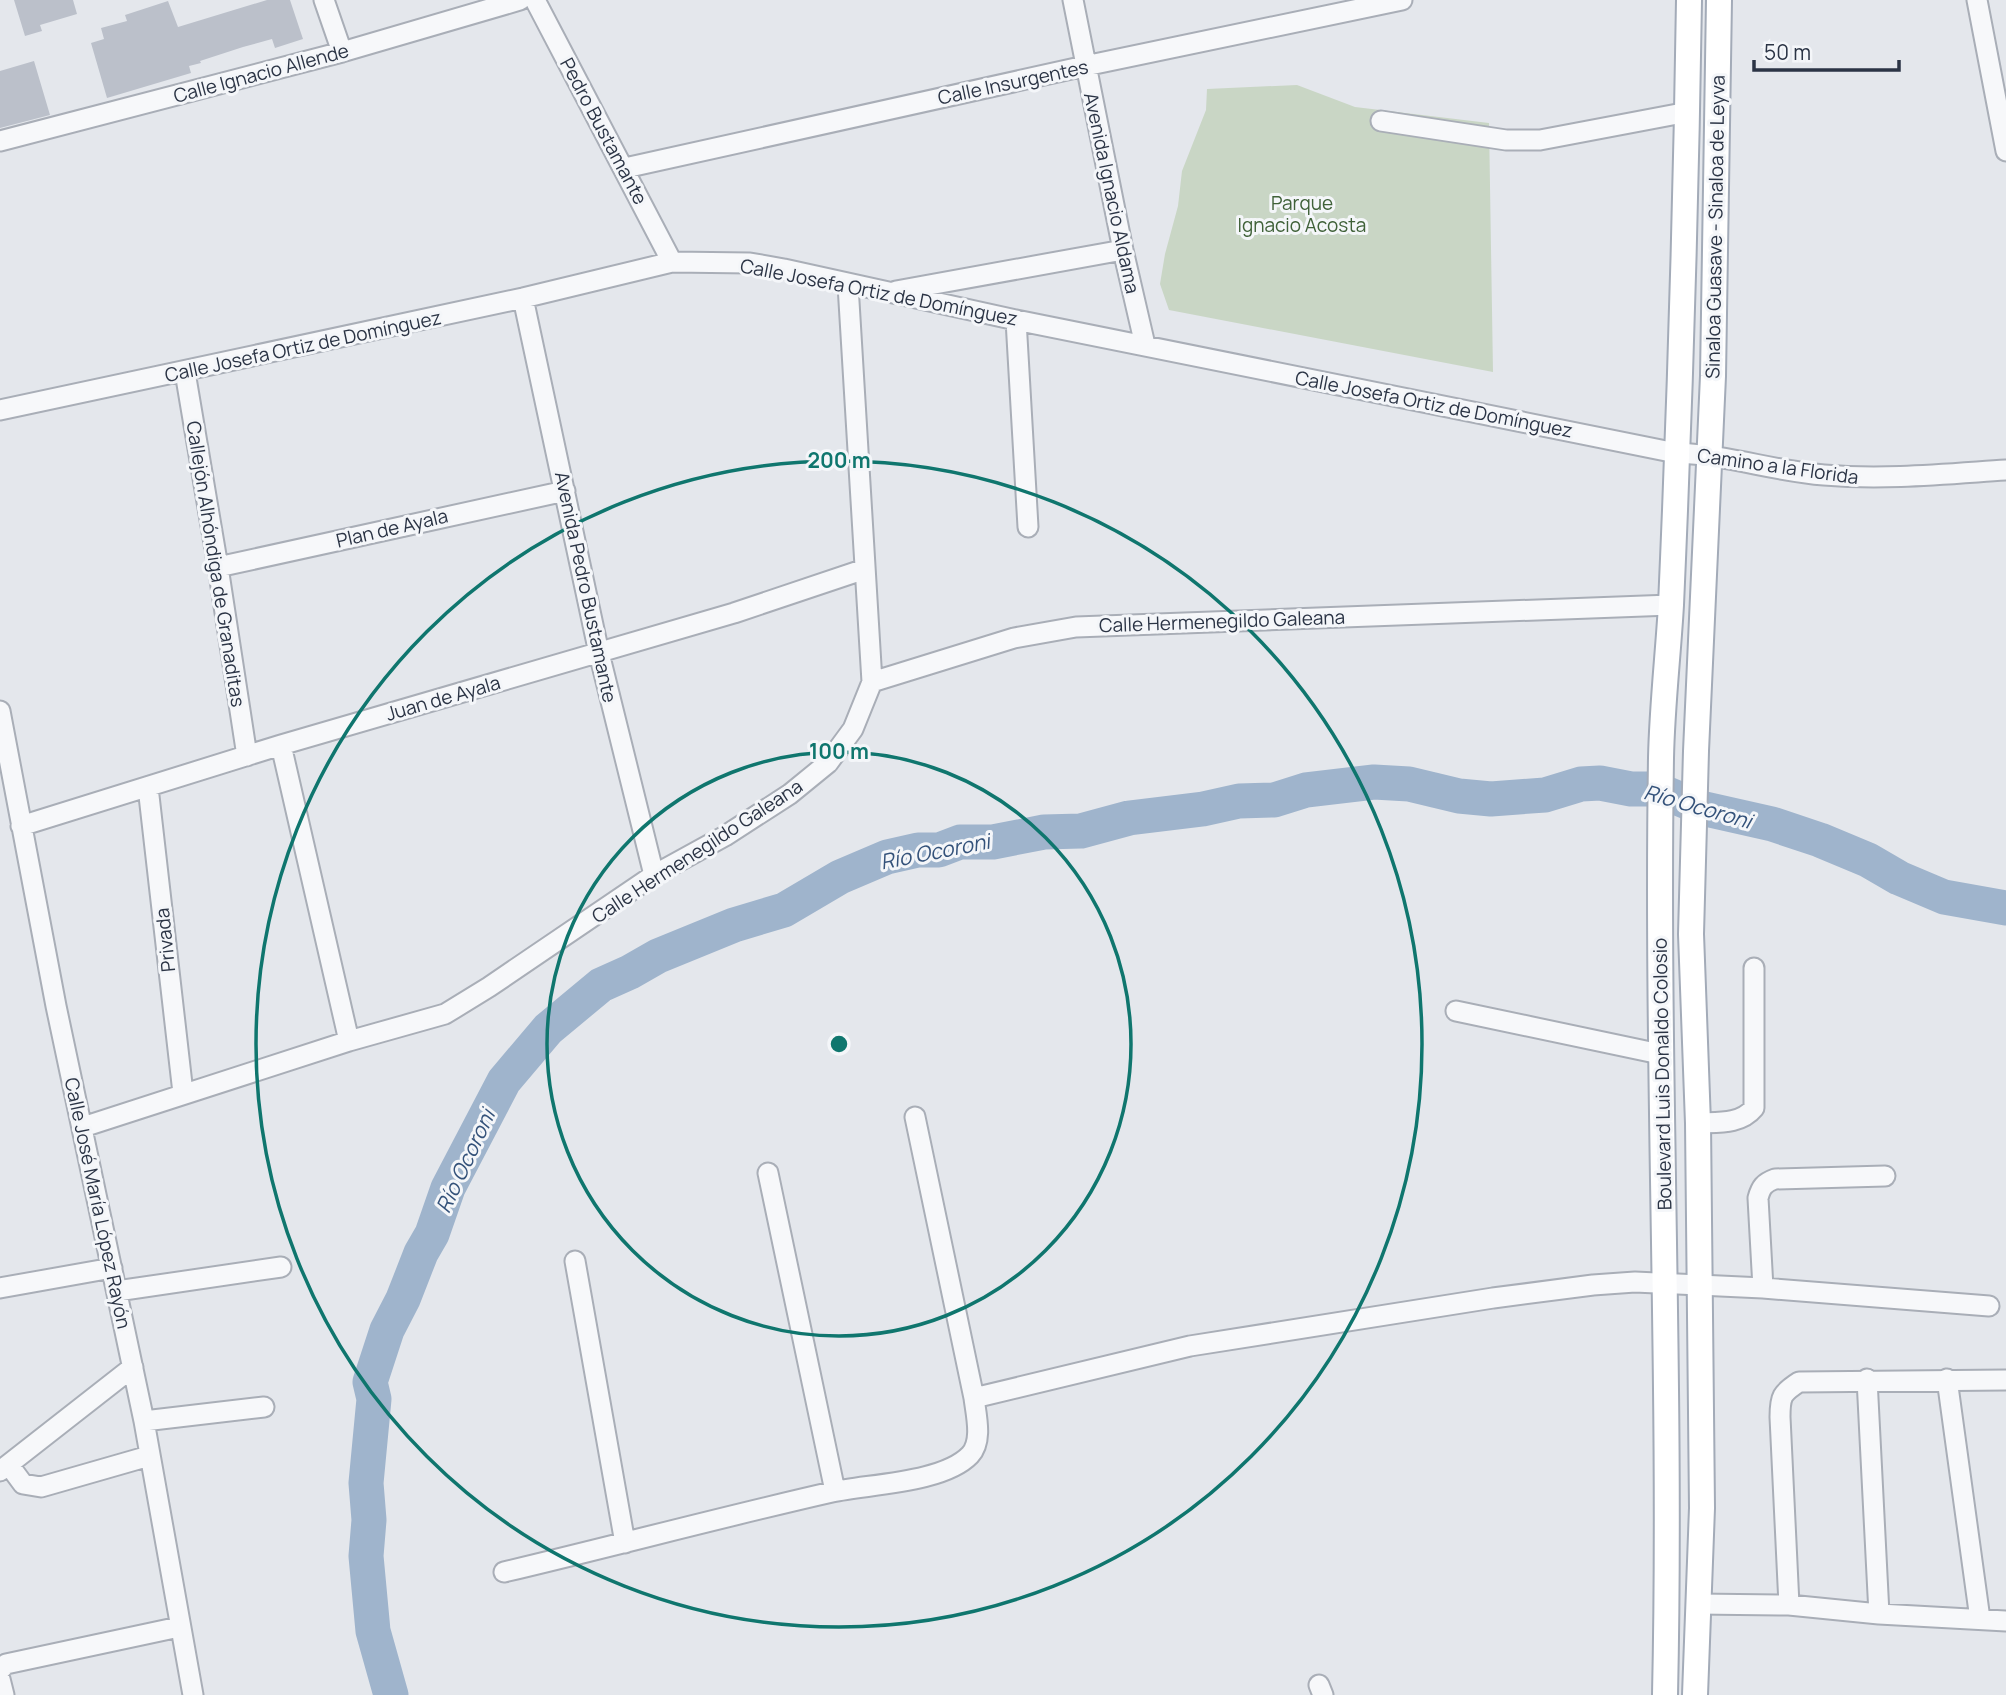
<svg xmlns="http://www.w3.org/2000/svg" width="2006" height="1695" font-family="Manrope,sans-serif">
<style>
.green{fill:#c9d6c5}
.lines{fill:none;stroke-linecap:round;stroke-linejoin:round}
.river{stroke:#9fb4cc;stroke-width:35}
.building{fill:#bbc0ca}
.minor-casing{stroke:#a9aeb7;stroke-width:23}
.major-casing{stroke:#a3abb8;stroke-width:28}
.minor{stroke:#f7f8fa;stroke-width:19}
.major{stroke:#fff;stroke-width:24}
.ring{fill:none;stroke:#0f766e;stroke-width:3.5}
.labels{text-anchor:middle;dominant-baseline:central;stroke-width:6;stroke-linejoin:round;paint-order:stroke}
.street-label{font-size:19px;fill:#2b3445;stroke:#f4f6f9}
.park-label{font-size:19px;fill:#3f6138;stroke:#f4f6f9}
.water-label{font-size:21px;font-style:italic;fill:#34527a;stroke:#f4f6f9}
.centre{fill:#0f766e;stroke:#f4f6f9;stroke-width:3.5}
.ring-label{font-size:21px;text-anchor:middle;font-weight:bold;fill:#0f766e;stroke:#f4f6f9;stroke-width:6;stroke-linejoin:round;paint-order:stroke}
</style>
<rect width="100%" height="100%" fill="#e4e7ec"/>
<path class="green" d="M1297 85 1355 107 1489 123 1493 372 1169 310 1160 284 1165 254 1178 206 1182 171 1206 110 1207 89Z"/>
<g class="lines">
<path class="river" d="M391 1695 373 1631 366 1556 369 1520 366 1483 374 1399 370 1382 387 1330 403 1299 421 1253 432 1234 448 1188 504 1081 548 1029 601 985 630 972 658 956 734 925 784 910 840 877 887 857 918 850H939L960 842H993L1044 832 1081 831 1129 818 1203 809 1239 801 1274 800 1306 790 1374 782 1409 784 1459 796 1491 799 1545 795 1581 784 1600 783 1631 789H1656L1701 808 1772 824 1820 840 1868 860 1899 878 1944 897 2006 908"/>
</g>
<path class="building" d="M14 0H73L77 14 40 25 42 31 25 36Z
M267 0H290L303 39 275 48 272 39 243 47 200 61 201 63 189 66 191 73 107 98 91 43 104 39 101 28 127 21 125 15 168 1 178 27Z
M34 61 50 115 0 128V71Z"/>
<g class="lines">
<g class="minor-casing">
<path id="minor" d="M324 0 342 52
M535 0 672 262
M1073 0 1123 250 1145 345
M1977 0 2006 151
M1381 121 1506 140H1540L1688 112
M0 141 342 52 520 0
M625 168 1085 66 1402 0
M848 285 872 682
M896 291 1123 250
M523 298 599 653 654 875
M1016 320 1028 527
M185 372 218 567 247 756
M0 410 523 298 672 262 750 263 784 269 1016 320 1676 453C1729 455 1773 471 1824 475 1885 480 1945 474 2006 470
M218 567 565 491
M0 711 56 1006 144 1421 193 1695
M281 745 349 1041
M148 787 183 1093
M21 826 281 745 734 613 865 569
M1456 1011 1660 1054
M1698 1123C1717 1122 1740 1125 1754 1108V968
M83 1127 349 1041 445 1014 489 987 654 875 725 836 790 794 828 763 853 729 872 682 1014 638 1076 627 1671 605
M768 1173 835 1491
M575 1261 625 1543
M0 1288 112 1268
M1763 1288 1758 1198C1761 1187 1764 1183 1775 1179L1885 1176
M117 1291 281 1267
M1867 1379 1879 1614
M1947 1379 1980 1619
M974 1398 1190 1346 1493 1298 1593 1285 1635 1282 1763 1288 1989 1306
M144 1421 264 1407
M9 1465 23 1484 41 1487 149 1456
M0 1471 133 1367
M504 1572C614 1546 722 1517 832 1492 869 1484 943 1483 970 1455 983 1441 976 1415 974 1398L915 1117
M1697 1604 1789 1605 1780 1417C1780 1396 1782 1393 1799 1382L2006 1380
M1789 1605 1879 1614 2006 1621
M0 1670 6 1664 179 1627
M0 1679 4 1695
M1319 1685 1323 1695"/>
</g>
<g class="major-casing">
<path id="major" d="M1665 1695C1672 1382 1656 1070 1661 758 1662 707 1668 656 1671 605 1680 403 1686 202 1689 0
M1695 1695 1702 1508 1698 1123 1691 934 1696 751 1713 376 1719 0"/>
</g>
<use href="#minor" class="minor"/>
<use href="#major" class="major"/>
</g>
<g class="ring">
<circle cx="839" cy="1044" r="292"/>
<circle cx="839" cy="1044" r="583"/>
</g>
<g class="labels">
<g class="street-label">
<text transform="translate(261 73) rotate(-15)">Calle Ignacio Allende</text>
<text transform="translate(1013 82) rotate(-12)">Calle Insurgentes</text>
<text transform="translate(604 131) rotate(62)">Pedro Bustamante</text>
<text transform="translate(1112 193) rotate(78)">Avenida Ignacio Aldama</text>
<text transform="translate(1715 227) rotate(-89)">Sinaloa Guasave - Sinaloa de Leyva</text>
<text transform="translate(879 292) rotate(11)">Calle Josefa Ortiz de Domínguez</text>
<text transform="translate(303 346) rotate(-12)">Calle Josefa Ortiz de Domínguez</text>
<text transform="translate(1434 404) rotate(11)">Calle Josefa Ortiz de Domínguez</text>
<text transform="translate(1778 466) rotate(8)">Camino a la Florida</text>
<text transform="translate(392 528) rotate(-13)">Plan de Ayala</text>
<text transform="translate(216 564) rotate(81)">Callejón Alhóndiga de Granaditas</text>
<text transform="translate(586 587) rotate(78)">Avenida Pedro Bustamante</text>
<text transform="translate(1222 621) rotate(-2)">Calle Hermenegildo Galeana</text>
<text transform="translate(443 698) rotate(-16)">Juan de Ayala</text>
<text transform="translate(697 851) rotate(-33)">Calle Hermenegildo Galeana</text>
<text transform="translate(165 940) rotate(-96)">Privada</text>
<text transform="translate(1662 1074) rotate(-91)">Boulevard Luis Donaldo Colosio</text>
<text transform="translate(98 1203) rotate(78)">Calle José María López Rayón</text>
</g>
<g class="park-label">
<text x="1302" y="203">Parque<tspan x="1302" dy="22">Ignacio Acosta</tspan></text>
</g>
<g class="water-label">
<text transform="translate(1698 806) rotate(16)">Río Ocoroni</text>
<text transform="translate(935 851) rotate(-11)">Río Ocoroni</text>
<text transform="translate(465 1161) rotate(-65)">Río Ocoroni</text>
</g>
</g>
<circle cx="839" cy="1044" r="10" class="centre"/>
<g class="ring-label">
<text x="839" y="468">200 m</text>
<text x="839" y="759">100 m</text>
</g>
<path d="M1754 60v10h145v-10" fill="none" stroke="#2b3445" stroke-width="3.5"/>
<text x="1764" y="60" font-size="21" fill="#2b3445" stroke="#f4f6f9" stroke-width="5" paint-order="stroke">50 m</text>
</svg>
